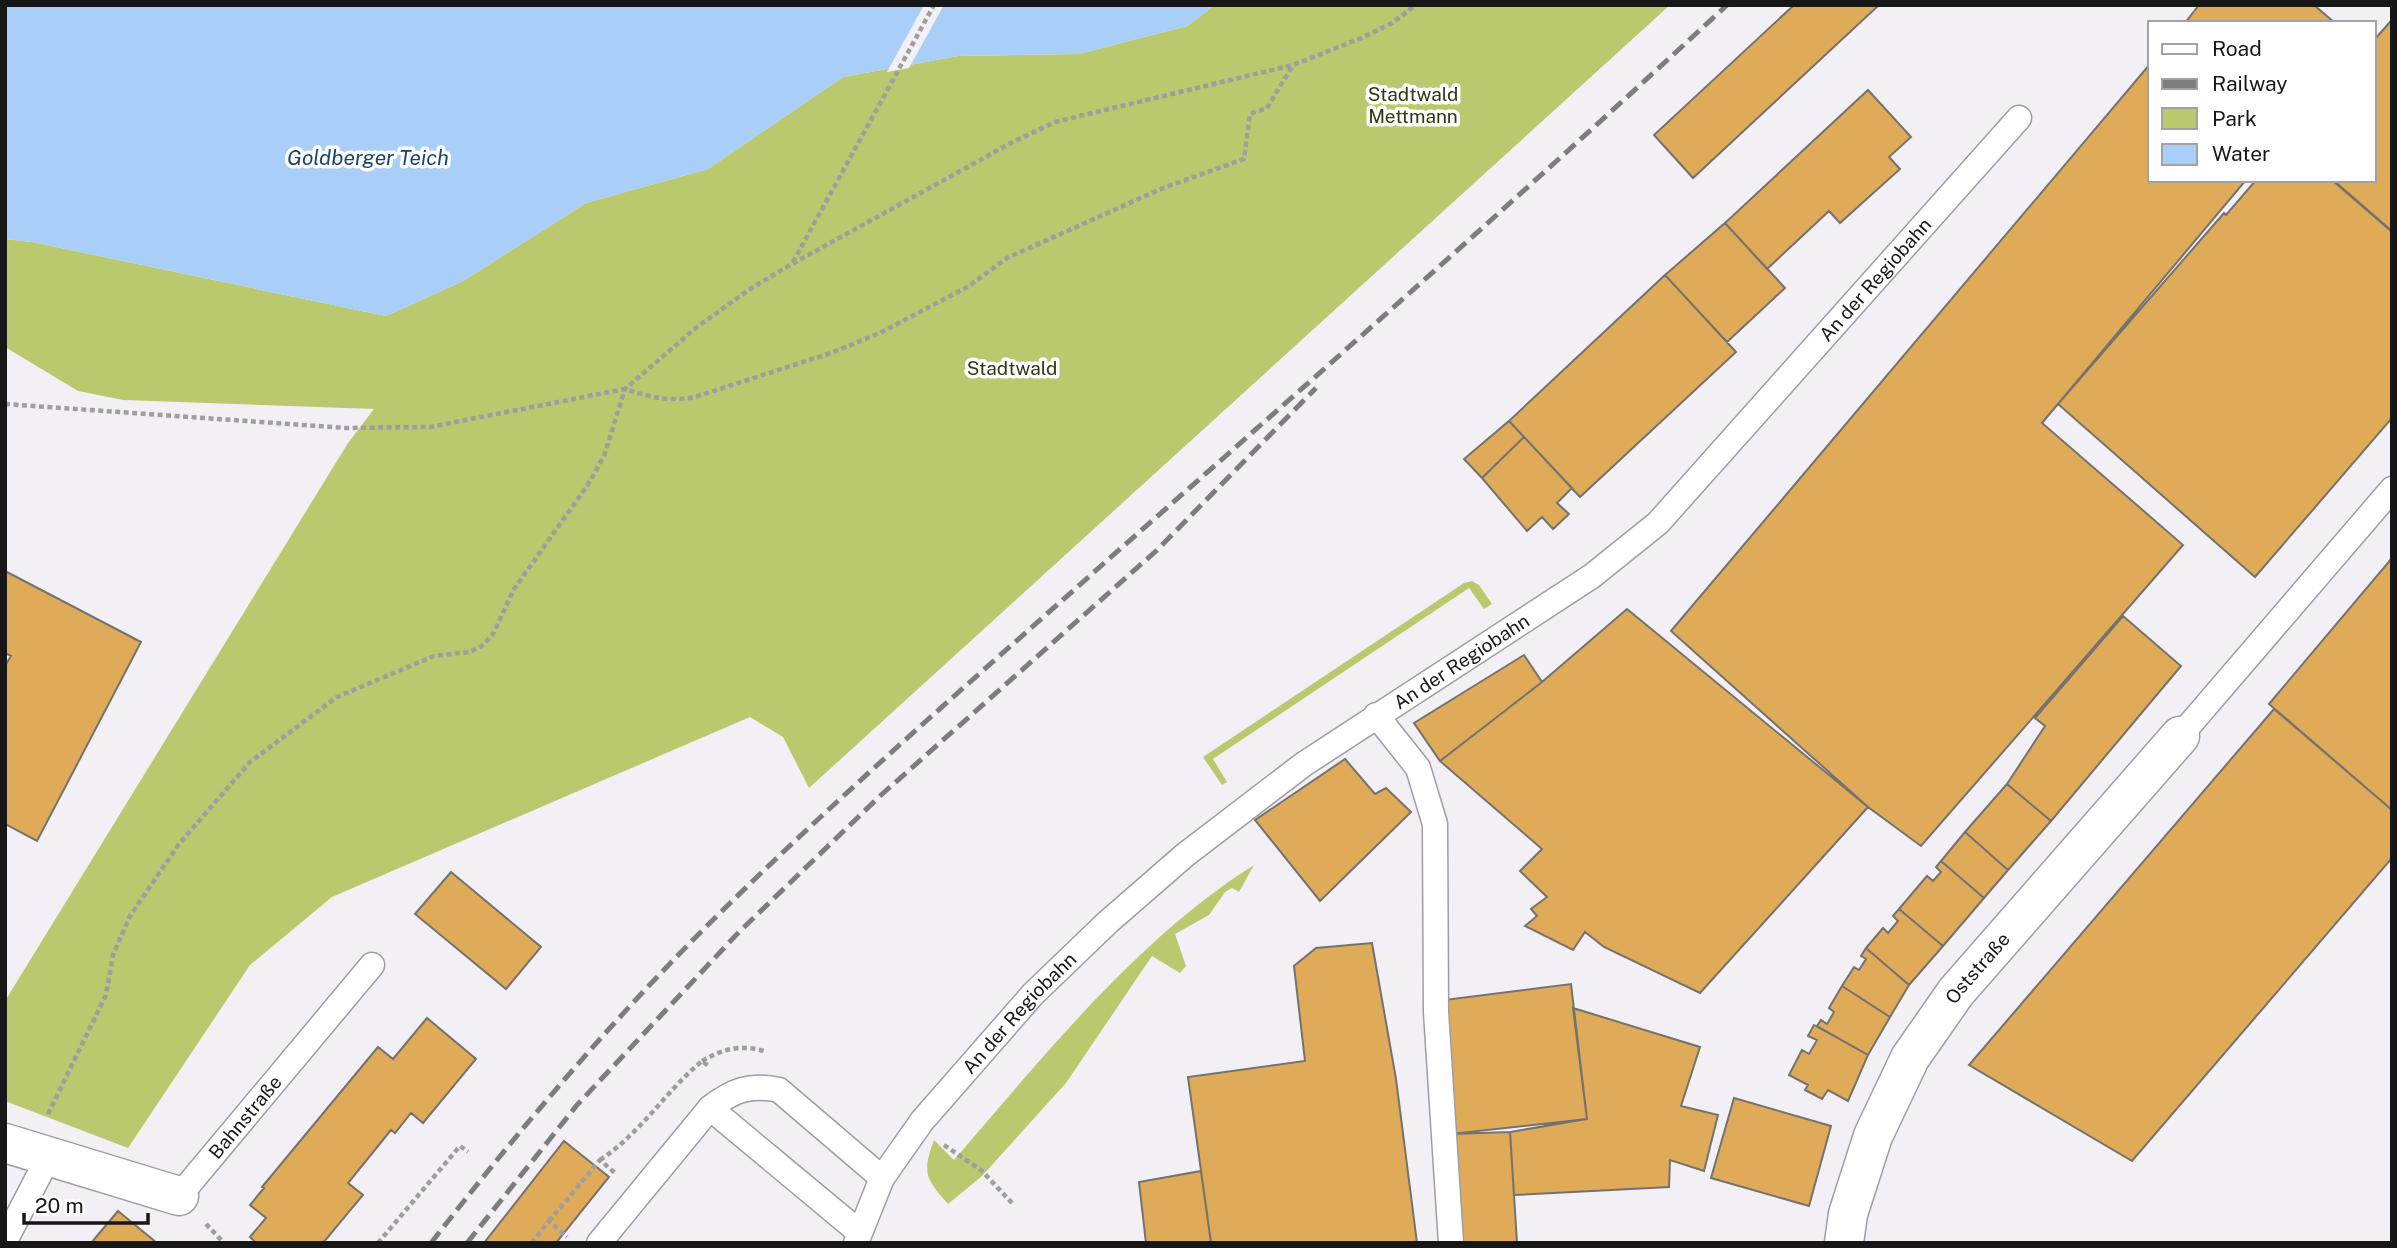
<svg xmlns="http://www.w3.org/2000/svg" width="2397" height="1248" font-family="'Public Sans',sans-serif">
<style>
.green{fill:#bac96d}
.water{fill:#a9cef8}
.pier{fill:#f2f0f4}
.building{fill:#e0ab58;stroke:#74726f;stroke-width:2}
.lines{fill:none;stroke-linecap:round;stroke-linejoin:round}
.service-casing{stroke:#9f9da1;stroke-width:27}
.minor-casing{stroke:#9f9da1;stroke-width:41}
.path{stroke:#9e9da0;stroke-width:4.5;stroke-dasharray:5 3.5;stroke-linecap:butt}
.service{stroke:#fff;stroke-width:24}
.minor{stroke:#fff;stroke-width:38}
.rail{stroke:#7d7c7f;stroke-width:5;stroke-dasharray:14 7;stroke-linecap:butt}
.labels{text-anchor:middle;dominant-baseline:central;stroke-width:7;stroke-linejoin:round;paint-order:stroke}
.park-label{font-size:19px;fill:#313710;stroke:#fff}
.street-label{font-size:19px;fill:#171718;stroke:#fff}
.water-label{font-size:21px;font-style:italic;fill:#19436f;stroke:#fff}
</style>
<rect width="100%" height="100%" fill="#f2f0f4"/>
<path class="green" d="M1215 5H1670L809 788 783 737 750 717 332 897 250 965 128 1148 5 1101V1001L348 443 374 409 123 400 78 391 5 347V239L32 242 386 316 463 281 586 203 708 169 843 77 958 56 1079 54 1187 26Z
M1472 581 1479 585 1492 604 1484 609 1469 588 1213 759 1227 782 1222 785 1203 757 1464 583Z
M1254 865 1239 892 1232 888 1225 892 1209 915 1175 934 1186 966 1180 973 1152 956 1066 1083 982 1176 948 1204C925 1178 922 1173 934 1140L954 1160C1042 1058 1139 937 1254 865Z"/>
<path class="water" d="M5 5H1215L1187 26 1079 54 958 56 843 77 708 169 586 203 463 281 386 316 32 242 5 239Z"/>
<path class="pier" d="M924 5H944L909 68 887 72Z"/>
<path class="building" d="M1794 5H1879L1693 178 1654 135Z
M2199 5H2314L2335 23H2185Z
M2390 22 2392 23V231L2333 180H2374V40Z
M2150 64V180H2246L2042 423 2183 545 1921 846 1868 807 1671 631Z
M1868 90 1911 137 1889 157 1900 169 1840 223 1829 211 1767 269 1725 223Z
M2256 180H2332L2392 232V418L2255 577 2058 404 2224 213 2226 215Z
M1725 223 1785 288 1727 342 1665 275Z
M1665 275 1736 352 1580 497 1509 421Z
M1509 421 1524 437 1482 478 1464 459Z
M1524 437 1572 488 1557 503 1569 514 1553 529 1542 517 1527 531 1482 478Z
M2392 558V810L2269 704Z
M5 571 141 642 37 841 5 824V666L11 656 5 653Z
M1627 609 1868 807 1700 993 1604 947 1585 932 1573 950 1525 926 1537 916 1531 909 1547 897 1520 871 1542 849 1440 761 1542 682Z
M2123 616 2181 666 2051 821 2007 784 2045 726 2035 718Z
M1524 655 1542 682 1440 761 1414 723Z
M2274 709 2392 810V858L2132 1161 1969 1065Z
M1345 759 1375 794 1386 788 1411 812 1320 901 1255 820Z
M2007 784 2051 821 2008 870 1965 832Z
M1965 832 2008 870 1984 898 1941 861Z
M1941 861 1984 898 1943 946 1899 909 1927 876 1933 881 1941 872 1936 867Z
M451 872 541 947 506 989 415 914Z
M1899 909 1943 946 1909 985 1866 948 1883 928 1888 933 1898 921 1893 916Z
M1372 943 1396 1079 1417 1243H1211L1188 1077 1305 1061 1294 966 1316 948Z
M1866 948 1909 985 1890 1017 1842 986 1854 967 1859 970 1866 959 1861 956Z
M1571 984 1587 1119 1451 1134 1436 1001Z
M1842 986 1890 1017 1868 1055 1817 1026 1821 1020 1827 1024 1834 1012 1829 1008Z
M1573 1008 1700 1047 1681 1106 1718 1115 1704 1171 1670 1160 1669 1187 1514 1195 1510 1132 1587 1119Z
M427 1018 476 1059 423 1123 411 1113 395 1133 391 1130 348 1183 363 1195 323 1243H256L250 1237 266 1218 250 1205 264 1188 262 1187 378 1047 393 1059Z
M1814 1025 1868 1055 1848 1101 1828 1090 1822 1099 1805 1090 1808 1085 1789 1075 1802 1050 1809 1054 1817 1040 1808 1036Z
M1734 1098 1831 1126 1809 1206 1711 1178Z
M1510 1132 1517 1243H1457L1451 1134Z
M564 1141 609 1177 556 1243H484Z
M1201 1171 1211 1243H1146L1139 1182Z
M118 1211 157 1243H91Z"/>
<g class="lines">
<g class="service-casing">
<g id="service">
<path d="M1376 715 1418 768 1435 824 1436 1012 1451 1243"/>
<path d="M2180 736 2392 489"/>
<path d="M710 1108 859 1232"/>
<path id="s1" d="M179 1196 372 965"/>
<path d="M5 1241 49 1156"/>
<path d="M599 1243 710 1108C733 1090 750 1084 779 1090L882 1178"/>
<path id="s2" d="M856 1243 882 1178 922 1121 1033 994 1108 922 1185 855 1304 764 1592 576 1658 523 2019 118"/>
</g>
</g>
<g class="minor-casing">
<g id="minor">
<path d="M5 1143 179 1196"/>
<path id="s3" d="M1844 1243 1848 1214 1873 1136 1910 1058 1956 992 2180 736"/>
</g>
</g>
<path class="path" d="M793 262 934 5
M5 404 346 428 430 427 625 389C649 397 670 402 695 397L831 353 880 333 969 286 1007 258 1163 188 1244 159 1250 114 1267 108 1293 65
M702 1061C725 1048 742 1044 767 1052
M48 1114 106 995 113 955 130 916 179 844 250 762 337 697 434 656 469 652 482 646 493 634 514 589 587 486 604 456 625 389 697 327 750 289 792 264 1011 143 1055 122 1293 65 1364 37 1392 23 1416 5
M944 1145 981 1170 1012 1203
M600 1160C641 1133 665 1092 702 1061L710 1067
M549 1221 600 1160 615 1173
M206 1224 224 1243
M378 1243 460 1146 468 1152
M532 1243 549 1221 567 1237"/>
<use href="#service" class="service"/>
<use href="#minor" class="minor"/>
<path class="rail" d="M431 1243C521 1127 617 1014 722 911 844 791 974 679 1102 565 1312 380 1522 195 1727 5
M467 1243 577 1105 739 932 880 796 1156 551 1316 388"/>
</g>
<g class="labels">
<g class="park-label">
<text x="1413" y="94">Stadtwald<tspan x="1413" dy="22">Mettmann</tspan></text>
<text x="1012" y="368">Stadtwald</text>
</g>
<g class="street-label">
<text stroke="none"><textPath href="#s2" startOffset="1419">An der Regiobahn</textPath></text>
<text stroke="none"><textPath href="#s2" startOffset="852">An der Regiobahn</textPath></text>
<text stroke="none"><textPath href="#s3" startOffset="310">Oststraße</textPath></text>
<text stroke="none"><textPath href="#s2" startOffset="285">An der Regiobahn</textPath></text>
<text stroke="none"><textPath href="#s1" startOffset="103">Bahnstraße</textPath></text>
</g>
<g class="water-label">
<text x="368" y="157">Goldberger Teich</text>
</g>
</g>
<rect width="2397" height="1248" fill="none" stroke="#171718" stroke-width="14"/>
<rect x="2148" y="21" width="228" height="161" fill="#ffffff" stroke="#a2a2a3" stroke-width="2"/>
<rect x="2162" y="44" width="35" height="10" fill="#ffffff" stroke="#a2a2a3" stroke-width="2"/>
<text x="2212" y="56" font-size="21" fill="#171718">Road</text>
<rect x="2162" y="79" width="35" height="10" fill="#7d7c7f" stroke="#a2a2a3" stroke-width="2"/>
<text x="2212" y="91" font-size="21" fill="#171718">Railway</text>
<rect x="2162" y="108" width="35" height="21" fill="#bac96d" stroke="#a2a2a3" stroke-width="2"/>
<text x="2212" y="126" font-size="21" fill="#171718">Park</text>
<rect x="2162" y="144" width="35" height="21" fill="#a9cef8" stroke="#a2a2a3" stroke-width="2"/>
<text x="2212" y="161" font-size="21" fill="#171718">Water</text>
<path d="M24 1213v10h124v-10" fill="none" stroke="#171718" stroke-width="3.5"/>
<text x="35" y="1213" font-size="21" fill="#171718" stroke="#ffffff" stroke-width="5" paint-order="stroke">20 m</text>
</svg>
